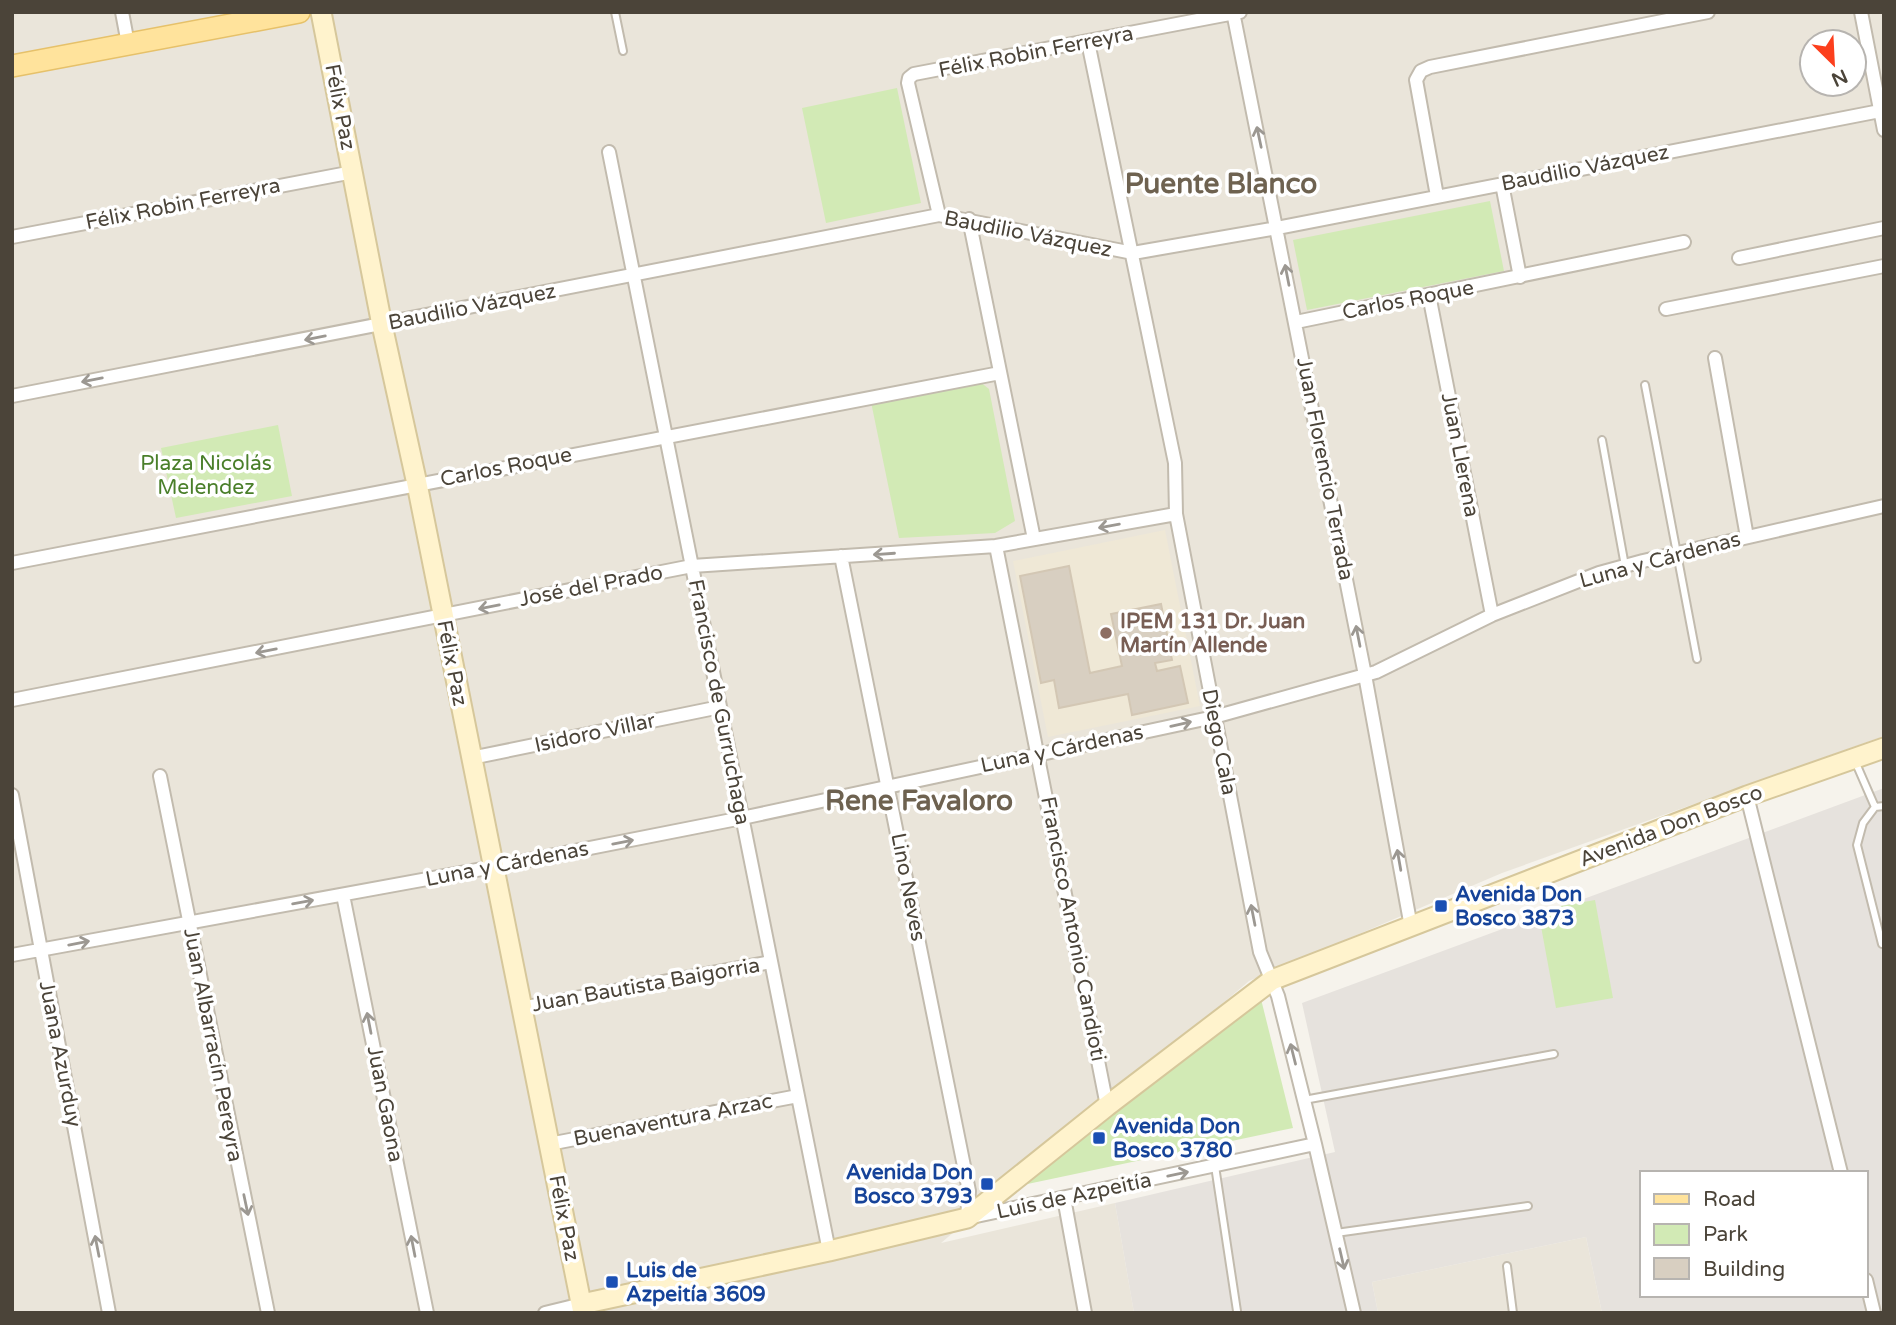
<svg xmlns="http://www.w3.org/2000/svg" width="1896" height="1325" font-family="'Varela Round',sans-serif">
<style>
.residential{fill:#eae5da;fill-rule:evenodd}
.industrial{fill:#e6e2dd;fill-rule:evenodd}
.education{fill:#efe8d6}
.green{fill:#d2eab5}
.building{fill:#d8cfc1;stroke:#d3c7b4;stroke-width:2}
.lines{fill:none;stroke-linecap:round;stroke-linejoin:round}
.service-casing{stroke:#c2bbae;stroke-width:10}
.minor-casing{stroke:#c2bbae;stroke-width:16}
.secondary-casing{stroke:#d6c79b;stroke-width:23}
.primary-casing{stroke:#e6c16a;stroke-width:24}
.service{stroke:#fff;stroke-width:6}
.minor{stroke:#fff;stroke-width:12}
.secondary{stroke:#fff3cd;stroke-width:19}
.primary{stroke:#ffe39c;stroke-width:21}
.oneway{stroke:#9c9892}
.education-dot{fill:#8d6e63;stroke:#fff;stroke-width:2.5}
.transit-dot{fill:#1a4fb4;stroke:#fff;stroke-width:2.5}
.labels{text-anchor:middle;dominant-baseline:central;stroke-width:7;stroke-linejoin:round;paint-order:stroke}
.street-label{font-size:21px;fill:#4b4439;stroke:#fff}
.park-label{font-size:21px;fill:#4a7f2a;stroke:#fff}
.education-label{font-size:21px;font-weight:bold;fill:#785e54;stroke:#fff;text-anchor:start}
.transit-label{font-size:21px;font-weight:bold;fill:#164399;stroke:#fff;text-anchor:start}
.district-label{font-size:28px;font-weight:bold;fill:#6e6250;stroke:#fff}
</style>
<rect width="100%" height="100%" fill="#f6f3ec"/>
<path class="residential" d="M12 12H1884V736L1502 873 1249 981 941 1243 1115 1203 1134 1313H12ZM1812 42H1854V84H1812Z
M1586 1237 1602 1313H1378L1372 1282Z"/>
<path class="industrial" d="M1884 788V1313H1602L1586 1237 1372 1282 1378 1313H1134L1115 1203 1335 1152 1302 1003ZM1642 1173H1866V1295H1642Z"/>
<path class="education" d="M1165 530 1200 706 1048 737 1013 561Z"/>
<path class="green" d="M897 88 921 203 826 223 802 108Z
M1490 201 1504 271 1307 310 1293 240Z
M979 381 989 389 1015 521 995 533 899 538 871 402Z
M278 425 292 496 176 518 161 448Z
M1595 900 1613 998 1556 1008 1538 910Z
M1261 999 1293 1128 1018 1186Z"/>
<path class="building" d="M1069 566 1090 673 1122 666 1111 614 1161 604 1172 660 1155 663 1157 671 1180 666 1188 703 1132 715 1128 694 1059 708 1054 680 1041 683 1020 576Z"/>
<g class="lines">
<g class="service-casing">
<path id="service" d="M615 12 623 51
M1645 385 1697 659
M1602 440 1625 566
M1855 761 1875 807
M1882 944 1857 845 1863 823 1875 807 1884 806
M1304 1100 1554 1054
M1215 1166 1237 1311
M1336 1233 1528 1206
M1507 1266 1513 1313"/>
</g>
<g class="minor-casing">
<path id="minor" d="M122 12 128 44
M1233 12 1365 675 1411 927
M1861 12 1884 130
M1088 42 1175 463 1176 514 1260 952 1278 996 1315 1144 1354 1313
M609 152 829 1251
M1502 184 1520 277
M1437 196 1416 80 1421 71 1430 67 1708 12
M939 215 908 83 909 78 914 74 1240 12
M969 219 1034 539
M12 237 353 172
M1739 258 1884 228
M1429 295 1492 615
M1666 309 1884 266
M1296 322 1684 242
M1715 358 1747 537
M12 396 939 215 1133 253 1277 228 1880 111
M996 546 1107 1106
M841 556 969 1191 967 1218 1315 1144
M12 563 1000 373
M12 700 692 566 996 546 1176 514
M471 758 720 707
M160 776 268 1313
M12 795 109 1313
M1747 796 1841 1173
M343 895 427 1313
M12 955 493 867 742 818 1214 717 1376 672 1492 615 1599 573 1643 561 1884 506
M521 1008 771 962
M549 1144 798 1096
M1064 1198 1085 1313
M1866 1280 1874 1313
M545 1313 582 1304"/>
</g>
<g class="secondary-casing">
<path id="secondary" d="M321 12 382 325 417 484 583 1313
M582 1304 829 1251 967 1218 1107 1106 1272 980 1747 796 1884 748"/>
</g>
<g class="primary-casing">
<path id="primary" d="M12 66 299 12"/>
</g>
<use href="#service" class="service"/>
<use href="#minor" class="minor"/>
<use href="#secondary" class="secondary"/>
<use href="#primary" class="primary"/>
</g>
<defs><path id="oneway-shaft" d="M-6 0H5M1.5-3L5.5 0L1.5 3" fill="none" stroke-width="1.6" stroke-linecap="round" stroke-linejoin="round" transform="scale(1.75)"/></defs>
<g class="oneway">
<use href="#oneway-shaft" transform="translate(1259 137) rotate(-102)"/>
<use href="#oneway-shaft" transform="translate(1287 275) rotate(-101)"/>
<use href="#oneway-shaft" transform="translate(315 338) rotate(169)"/>
<use href="#oneway-shaft" transform="translate(92 380) rotate(169)"/>
<use href="#oneway-shaft" transform="translate(1109 526) rotate(170)"/>
<use href="#oneway-shaft" transform="translate(884 554) rotate(176)"/>
<use href="#oneway-shaft" transform="translate(489 607) rotate(169)"/>
<use href="#oneway-shaft" transform="translate(1358 636) rotate(-101)"/>
<use href="#oneway-shaft" transform="translate(266 651) rotate(169)"/>
<use href="#oneway-shaft" transform="translate(1181 724) rotate(-13)"/>
<use href="#oneway-shaft" transform="translate(623 842) rotate(-11)"/>
<use href="#oneway-shaft" transform="translate(1399 860) rotate(-100)"/>
<use href="#oneway-shaft" transform="translate(303 902) rotate(-10)"/>
<use href="#oneway-shaft" transform="translate(1253 915) rotate(-101)"/>
<use href="#oneway-shaft" transform="translate(79 943) rotate(-11)"/>
<use href="#oneway-shaft" transform="translate(369 1023) rotate(-101)"/>
<use href="#oneway-shaft" transform="translate(1293 1054) rotate(-104)"/>
<use href="#oneway-shaft" transform="translate(1178 1174) rotate(-12)"/>
<use href="#oneway-shaft" transform="translate(246 1205) rotate(78)"/>
<use href="#oneway-shaft" transform="translate(97 1246) rotate(-101)"/>
<use href="#oneway-shaft" transform="translate(413 1246) rotate(-101)"/>
<use href="#oneway-shaft" transform="translate(1342 1259) rotate(77)"/>
</g>
<circle class="education-dot" cx="1106" cy="633" r="7"/>
<g class="transit-dot">
<rect x="1434" y="899" width="14" height="14" rx="3.5"/>
<rect x="1092" y="1131" width="14" height="14" rx="3.5"/>
<rect x="980" y="1177" width="14" height="14" rx="3.5"/>
<rect x="605" y="1275" width="14" height="14" rx="3.5"/>
</g>
<g class="labels">
<g class="street-label">
<text transform="translate(1036 52) rotate(-11)">Félix Robin Ferreyra</text>
<text transform="translate(340 107) rotate(79)">Félix Paz</text>
<text transform="translate(1585 168) rotate(-11)">Baudilio Vázquez</text>
<text transform="translate(183 204) rotate(-11)">Félix Robin Ferreyra</text>
<text transform="translate(1028 234) rotate(11)">Baudilio Vázquez</text>
<text transform="translate(1408 300) rotate(-11)">Carlos Roque</text>
<text transform="translate(472 307) rotate(-11)">Baudilio Vázquez</text>
<text transform="translate(1460 455) rotate(79)">Juan Llerena</text>
<text transform="translate(506 467) rotate(-11)">Carlos Roque</text>
<text transform="translate(1325 469) rotate(79)">Juan Florencio Terrada</text>
<text transform="translate(1660 560) rotate(-15)">Luna y Cárdenas</text>
<text transform="translate(591 586) rotate(-11)">José del Prado</text>
<text transform="translate(452 663) rotate(79)">Félix Paz</text>
<text transform="translate(719 702) rotate(79)">Francisco de Gurruchaga</text>
<text transform="translate(595 733) rotate(-12)">Isidoro Villar</text>
<text transform="translate(1219 742) rotate(79)">Diego Cala</text>
<text transform="translate(1062 749) rotate(-12)">Luna y Cárdenas</text>
<text transform="translate(1671 826) rotate(-21)">Avenida Don Bosco</text>
<text transform="translate(507 864) rotate(-11)">Luna y Cárdenas</text>
<text transform="translate(908 887) rotate(79)">Lino Neves</text>
<text transform="translate(1073 929) rotate(79)">Francisco Antonio Candioti</text>
<text transform="translate(646 985) rotate(-10)">Juan Bautista Baigorria</text>
<text transform="translate(213 1045) rotate(79)">Juan Albarracín Pereyra</text>
<text transform="translate(60 1054) rotate(79)">Juana Azurduy</text>
<text transform="translate(385 1104) rotate(79)">Juan Gaona</text>
<text transform="translate(673 1120) rotate(-11)">Buenaventura Arzac</text>
<text transform="translate(1074 1196) rotate(-12)">Luis de Azpeitía</text>
<text transform="translate(564 1218) rotate(79)">Félix Paz</text>
</g>
<g class="park-label">
<text x="206" y="463">Plaza Nicolás<tspan x="206" dy="24">Melendez</tspan></text>
</g>
<g class="education-label">
<text x="1120" y="621">IPEM 131 Dr. Juan<tspan x="1120" dy="24">Martín Allende</tspan></text>
</g>
<g class="transit-label">
<text x="1455" y="894">Avenida Don<tspan x="1455" dy="24">Bosco 3873</tspan></text>
<text x="1113" y="1126">Avenida Don<tspan x="1113" dy="24">Bosco 3780</tspan></text>
<text x="973" y="1172" text-anchor="end">Avenida Don<tspan x="973" dy="24">Bosco 3793</tspan></text>
<text x="626" y="1270">Luis de<tspan x="626" dy="24">Azpeitía 3609</tspan></text>
</g>
<g class="district-label">
<text x="1221" y="184">Puente Blanco</text>
<text x="919" y="801">Rene Favaloro</text>
</g>
</g>
<rect width="1896" height="1325" fill="none" stroke="#4b4439" stroke-width="28"/>
<rect x="1640" y="1171" width="228" height="126" fill="#ffffff" stroke="#b7b4b0" stroke-width="2"/>
<rect x="1654" y="1194" width="35" height="10" fill="#ffe39c" stroke="#b7b4b0" stroke-width="2"/>
<text x="1703" y="1206" font-size="21" fill="#4b4439">Road</text>
<rect x="1654" y="1224" width="35" height="21" fill="#d2eab5" stroke="#b7b4b0" stroke-width="2"/>
<text x="1703" y="1241" font-size="21" fill="#4b4439">Park</text>
<rect x="1654" y="1258" width="35" height="21" fill="#d8cfc1" stroke="#b7b4b0" stroke-width="2"/>
<text x="1703" y="1276" font-size="21" fill="#4b4439">Building</text>
<g transform="translate(1833 63) rotate(156)"><circle r="33" fill="#ffffff" stroke="#b7b4b0" stroke-width="2"/>
<path d="M0-5L12 26L0 18L-12 26Z" fill="#fc3f1d"/>
<text y="-10" font-size="19" font-weight="bold" text-anchor="middle" fill="#4b4439">N</text>
</g>
</svg>
